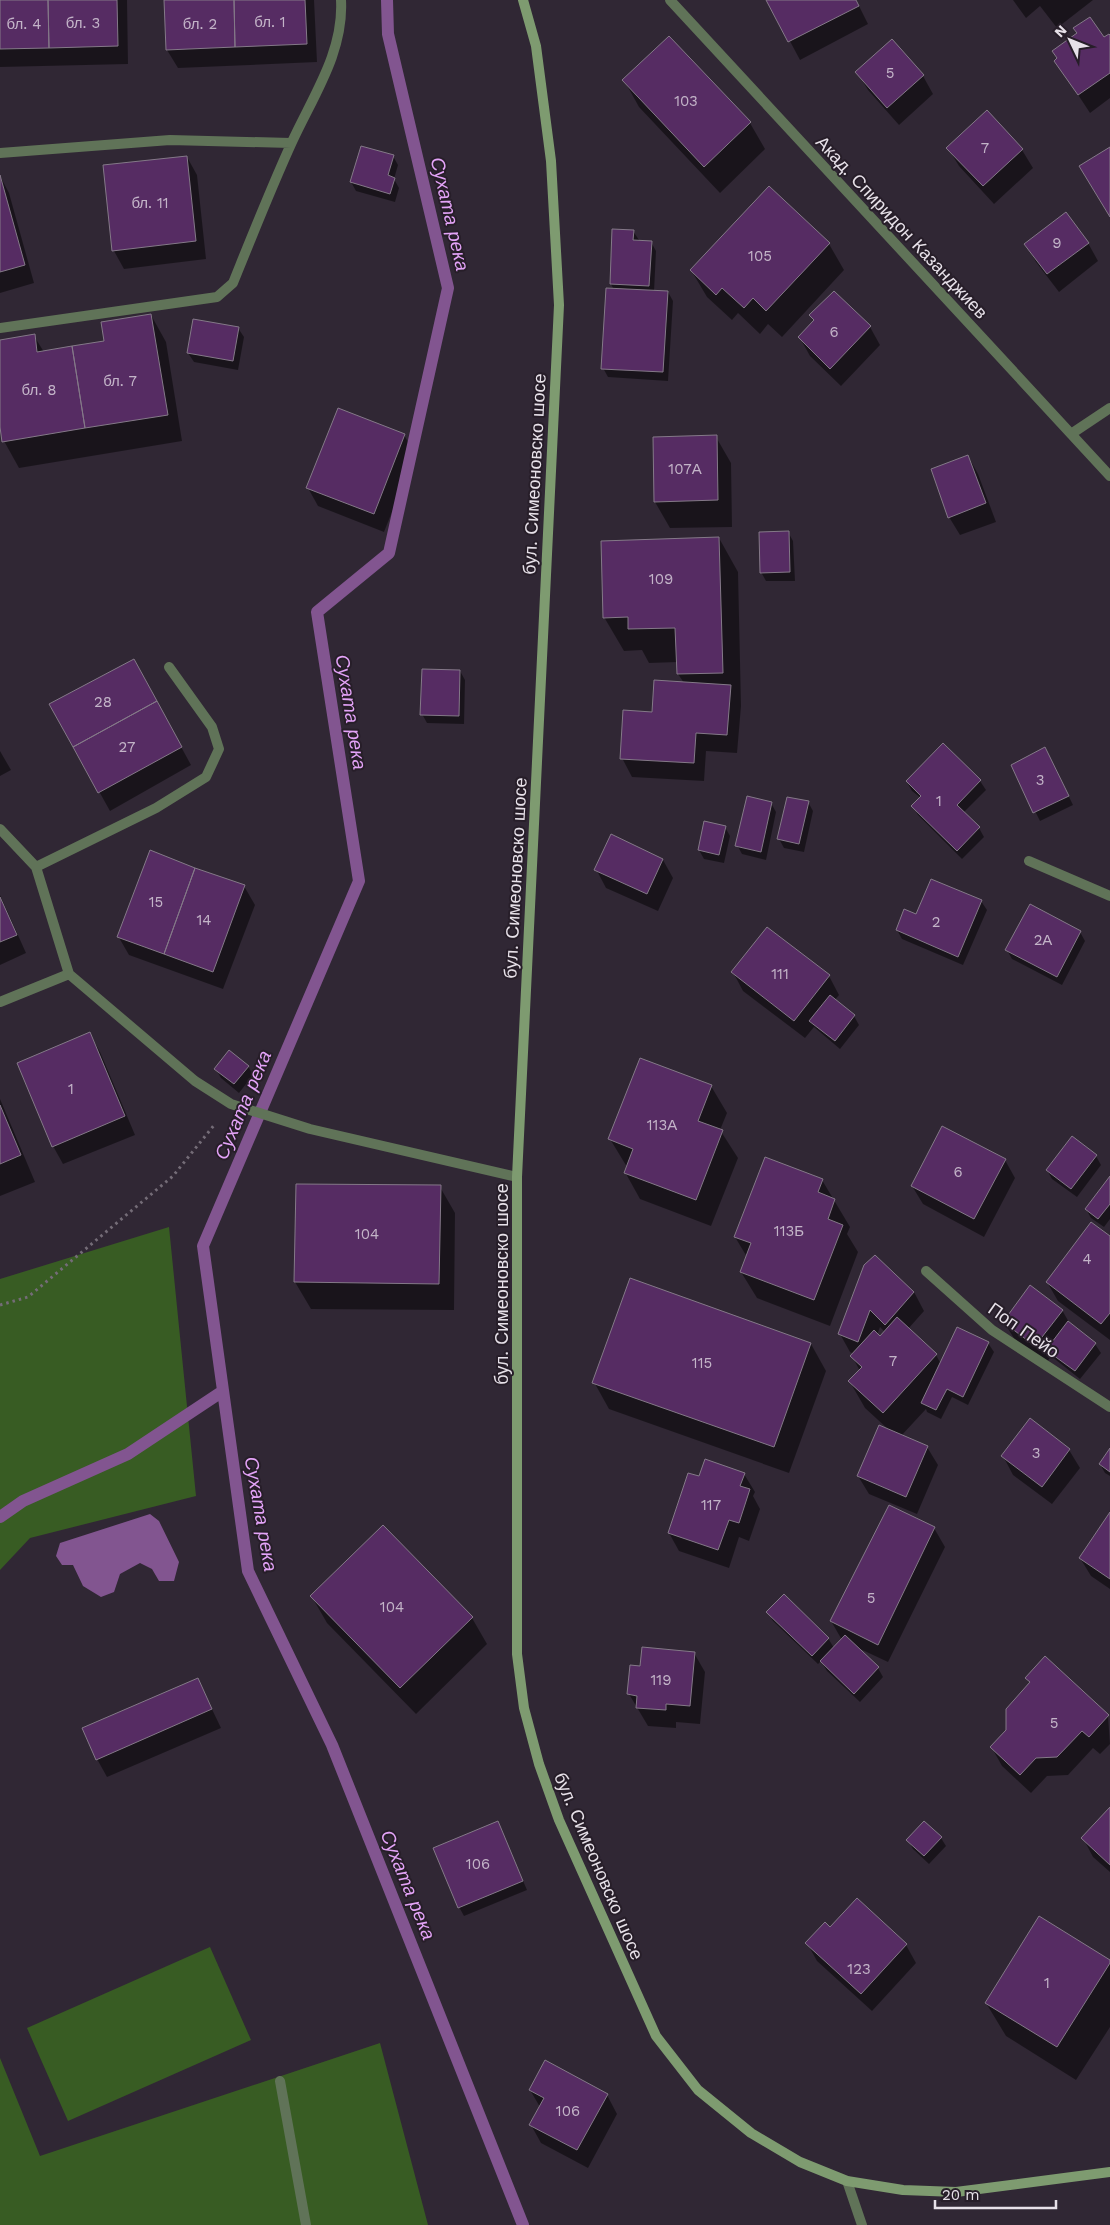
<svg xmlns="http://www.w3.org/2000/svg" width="1110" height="2225" font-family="'Work Sans',sans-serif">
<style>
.green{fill:#385c23}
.water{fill:#825590}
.shadow{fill:#0007;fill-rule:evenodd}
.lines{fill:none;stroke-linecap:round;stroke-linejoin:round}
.stream{stroke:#825590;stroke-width:12}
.building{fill:#562c63;stroke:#847988}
.path{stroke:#746c77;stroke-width:3;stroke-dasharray:2.5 4;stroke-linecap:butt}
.lane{stroke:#607358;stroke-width:10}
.street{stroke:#607358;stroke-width:10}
.secondary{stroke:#7e9b70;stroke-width:10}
.labels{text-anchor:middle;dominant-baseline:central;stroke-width:4;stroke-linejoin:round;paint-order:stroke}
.number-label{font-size:15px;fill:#c3b4c8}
.street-label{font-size:18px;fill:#e7e1e9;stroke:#271e29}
.water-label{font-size:19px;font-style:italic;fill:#e3a3f7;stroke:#271e29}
</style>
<rect width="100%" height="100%" fill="#302734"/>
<path class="green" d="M169 1227 196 1496 30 1538 0 1570V1279Z
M210 1947 251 2040 68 2121 27 2028Z
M380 2043 428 2225H0V2058L40 2156Z"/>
<path class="water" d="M150 1514 159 1521 179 1562 174 1581H159L152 1569 140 1563 120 1574 114 1592 101 1597 83 1586 73 1565H62L56 1556 60 1543Z"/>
<path class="shadow" d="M0 0H127L128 64 0 67Z
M165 0H314L317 62 178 68 167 50Z
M768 0H856L868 24 800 60Z
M1013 0H1093L1057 28 1040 6 1026 18Z
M1110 37V98L1090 113 1056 61Z
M857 72 923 76 933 94 899 125 868 90Z
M624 80 750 123 765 149 720 193 639 107Z
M987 112 1022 150 1033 168 994 204 959 166 948 148Z
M393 156 398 165 394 179 399 188 395 202 356 191 351 182Z
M187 157 197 175 206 259 124 269 114 251Z
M0 176 9 193 34 283 0 293Z
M633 231 639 240 651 242 656 251 654 292H668L673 301 668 381 608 377 603 368 614 290 611 284Z
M1088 243 1098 261 1059 292 1036 262 1026 244Z
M829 244 844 270 782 337 768 324 760 334 738 313 732 320 707 297 691 270Z
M151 315 166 342 182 441 19 468 4 441 0 419V342L34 336 44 352 105 342Z
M811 316 870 327 880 345 841 386 810 356 800 338 814 322Z
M238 328 244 337 238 370 194 362 188 353Z
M404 435 415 454 384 532 318 506 308 488Z
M716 437 731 463 732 527 670 528 655 502Z
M968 456 978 474 996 522 960 535 949 517Z
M788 532 793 541 795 581H766L761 572Z
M719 538 738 572 741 706 737 753 706 751 704 781 632 777 622 758 654 714 684 683 678 674V662L649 663 642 650 624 651 604 617Z
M460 671 465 680 464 724 427 723 422 714Z
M144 679 191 765 110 811 51 705Z
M944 744 980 781 986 790 963 813 979 828 984 837 962 859 918 815 913 806 921 798 912 791 907 782Z
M0 751 11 770 0 776Z
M1050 758 1073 805 1040 821 1012 765Z
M808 802 813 811 804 852 784 848 779 839Z
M771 803 776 812 766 860 742 854 737 845Z
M725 827 730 836 724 863 704 859 699 850Z
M663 860 673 878 658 911 606 888 596 869Z
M244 886 255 905 223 989 129 955 118 936Z
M0 895 26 953 0 965Z
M981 901 987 910 963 965 902 939 897 930 916 915Z
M1080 932 1085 941 1062 985 1012 959 1007 950Z
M733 972 829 976 839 995 834 1001 854 1016 859 1025 840 1049 814 1027 805 1038 743 991Z
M90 1034 100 1052 135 1135 63 1164 53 1146Z
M248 1066 253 1075 239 1093 221 1078 216 1069Z
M711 1086 727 1113 720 1130 738 1158 711 1226 640 1199 625 1172 627 1167 610 1139Z
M0 1099 35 1182 0 1196Z
M1096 1156 1101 1165 1077 1197 1052 1179 1047 1170Z
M1005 1160 1015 1178 984 1237 923 1204 912 1186Z
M1110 1178V1219L1104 1227 1091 1218 1086 1209Z
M822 1180 850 1227 847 1234 858 1252 830 1326 757 1298 741 1272 747 1257 735 1237Z
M297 1185 440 1187 455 1213 454 1310 311 1309 295 1282Z
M1110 1238V1340L1058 1301 1047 1282Z
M866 1266 914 1292 924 1311 908 1329 936 1355 941 1364 988 1343 994 1352 968 1405 952 1397 941 1419 927 1412 926 1409 901 1436 927 1447 938 1465 917 1514 869 1494 858 1476 889 1430 865 1408 850 1382 860 1371 852 1356 854 1354 850 1352 840 1334ZM880 1327 885 1332 880 1338 877 1335Z
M1062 1310 1070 1324 1095 1344 1101 1353 1080 1379 1051 1356 1046 1364 1015 1340 1004 1322Z
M811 1344 826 1371 789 1473 609 1409 594 1382Z
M1030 1420 1069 1450 1080 1468 1052 1504 1013 1475 1003 1456Z
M1110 1450V1476L1105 1473 1100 1464Z
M744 1474 755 1492 753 1496 760 1509 749 1541 739 1537 729 1568 679 1551 669 1533 700 1478Z
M1110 1514V1589L1091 1576 1080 1558Z
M934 1528 945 1547 888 1662 856 1647 878 1668 883 1677 860 1702 827 1671 821 1661 818 1664 773 1621 768 1612 828 1638 834 1648 842 1640 831 1621Z
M312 1597 472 1618 487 1644 416 1714 327 1623Z
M694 1653 705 1672 700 1724 676 1722V1728L648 1726 629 1694 641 1667Z
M1045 1657 1108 1716 1110 1744 1100 1754 1093 1748 1068 1775 1047 1776 1031 1793 1002 1766 992 1748 1008 1730 1031 1684 1027 1678Z
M198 1680 221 1728 107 1777 97 1759Z
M1110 1809V1872L1093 1857 1083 1838Z
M498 1823 527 1890 464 1916 459 1907Z
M941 1838 946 1846 929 1864 913 1849 908 1840Z
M830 1929 906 1945 916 1963 872 2011 817 1961 807 1943Z
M1110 1961V2027L1076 2080 1006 2036 986 2003Z
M530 2090 607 2095 617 2114 588 2168 541 2143 531 2125 540 2107Z"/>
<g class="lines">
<path class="stream" d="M387 0 388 34 448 288 389 553 317 612 359 881 203 1246 248 1571 332 1745 523 2225
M0 1517 23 1501 128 1454 223 1391"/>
</g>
<path class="building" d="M0 0H48L49 48 0 49Z
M48 0H117L118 46 49 48Z
M164 0H234L235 47 166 50Z
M234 0H305L307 44 235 47Z
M766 0H856L859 6 788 42Z
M1090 17 1104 37 1109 34 1110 35V73L1078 95 1054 61 1057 58 1052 51 1077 33 1073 28Z
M669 36 751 122 704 167 622 80Z
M892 39 924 75 887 108 855 72Z
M987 110 1023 149 983 186 946 148Z
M361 146 394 155 388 175 395 178 390 194 350 182Z
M1110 147V217L1079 166Z
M187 156 196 241 112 251 103 165Z
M0 175 25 265 0 272Z
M769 186 830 243 766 311 753 298 744 308 722 288 716 295 690 270Z
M1066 212 1089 243 1047 274 1024 244Z
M612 229 634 230 633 240 652 241 649 286 610 284Z
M606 288 668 291 663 372 601 369Z
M834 291 871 326 830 369 798 337 814 320 809 315Z
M151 314 168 415 85 428 72 346 104 341 101 322Z
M193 319 239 327 233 361 187 353Z
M35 334 37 352 72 346 85 428 2 442 0 427V340Z
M338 408 405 434 374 514 306 488Z
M717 435 718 500 654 502 653 437Z
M968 455 986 503 948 518 931 469Z
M789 531 790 572 760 573 759 532Z
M719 537 723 673 677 674 675 628 628 629V617L603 618 601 541Z
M134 659 157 701 73 747 49 704Z
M422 669 460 670 459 716 420 715Z
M654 680 731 685 727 735 696 733 694 763 620 759 623 710 652 712Z
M157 701 182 747 98 793 73 747Z
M943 743 981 780 957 805 980 827 957 851 911 806 921 796 906 781Z
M1045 747 1069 796 1033 813 1011 765Z
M747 796 772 802 761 852 735 846Z
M787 797 809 801 799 844 777 839Z
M704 821 726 826 719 855 698 850Z
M611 834 663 859 647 894 594 870Z
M150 850 195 868 164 954 117 937Z
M195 868 245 885 213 972 164 954Z
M931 879 982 900 958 957 896 930 904 909 916 914Z
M0 897 17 935 0 942Z
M1030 904 1081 931 1057 977 1005 950Z
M767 927 830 975 794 1021 731 972Z
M830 995 855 1015 835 1041 809 1021Z
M90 1032 125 1116 52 1147 17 1063Z
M229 1050 249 1066 234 1084 214 1069Z
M640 1058 712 1085 698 1121 723 1130 696 1200 624 1173 633 1149 608 1139Z
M0 1105 21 1155 0 1164Z
M942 1126 1006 1159 974 1219 911 1186Z
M1072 1136 1097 1155 1071 1189 1046 1170Z
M765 1157 823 1179 818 1192 835 1199 828 1219 843 1225 814 1300 740 1272 751 1243 734 1237Z
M1110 1176V1204L1098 1219 1085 1209Z
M296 1184 441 1185 439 1284 294 1282Z
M1091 1222 1110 1236V1313L1101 1324 1046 1282Z
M875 1255 914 1292 885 1325 870 1310 858 1342 838 1334 864 1265Z
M630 1278 811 1343 774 1447 592 1383Z
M1030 1285 1063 1310 1035 1346 1003 1322Z
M897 1317 937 1354 883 1413 848 1381 862 1367 850 1356 874 1330 880 1336Z
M1068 1321 1096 1343 1075 1371 1046 1350Z
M957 1327 989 1342 963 1397 947 1389 936 1410 921 1403Z
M1030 1418 1070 1449 1042 1487 1001 1456Z
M879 1425 928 1446 906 1497 857 1476Z
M1110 1448V1472L1099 1464Z
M705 1459 745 1473 740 1486 750 1489 739 1523 729 1520 718 1550 668 1533 688 1473 699 1476Z
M889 1505 935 1527 878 1645 830 1621Z
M1110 1512V1579L1079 1558Z
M383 1525 473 1617 400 1688 310 1596Z
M784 1594 829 1638 812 1656 766 1612Z
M845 1635 879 1667 854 1694 820 1661Z
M642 1647 695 1652 690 1706 666 1704V1710L636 1708 637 1696 627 1694 630 1665 640 1666Z
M1045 1656 1109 1715 1089 1737 1082 1731 1057 1757 1036 1758 1020 1775 990 1747 1006 1730V1709L1030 1682 1025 1678Z
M198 1678 212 1709 96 1760 82 1728Z
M1110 1807V1865L1081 1838Z
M498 1821 523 1881 458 1908 433 1848Z
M924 1821 942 1837 924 1856 906 1840Z
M857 1898 907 1944 861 1994 805 1943 825 1922 830 1927Z
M1039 1916 1110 1960V1963L1057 2047 985 2003Z
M545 2060 608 2094 577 2150 529 2125 544 2098 529 2090Z"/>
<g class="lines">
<path class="path" d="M0 1305 28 1297 173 1176 215 1124"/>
<path class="lane" d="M0 153 170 140 291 143
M0 328 217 297 233 283C252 236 271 188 292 142 313 96 344 52 341 0
M280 2081 306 2225"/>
<path class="street" d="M670 0 1110 476
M1071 434 1110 408
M0 829 36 867 69 974 195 1081 231 1104 310 1129 517 1177
M1029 861 1110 896
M36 867 156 808 206 777 219 749 212 727 169 667
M0 1002 69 974
M926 1271 992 1330 1110 1407
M847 2181 862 2225"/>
<path class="secondary" d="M523 0 536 46 551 161 559 305 517 1177V1654L524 1708 539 1764 559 1820 656 2036 698 2090 751 2133 800 2162 847 2181 903 2190 956 2192 1110 2172"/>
</g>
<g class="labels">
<g class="number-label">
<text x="270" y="22">бл. 1</text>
<text x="83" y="23">бл. 3</text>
<text x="24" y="24">бл. 4</text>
<text x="200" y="24">бл. 2</text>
<text x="890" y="73">5</text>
<text x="686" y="101">103</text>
<text x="985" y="148">7</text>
<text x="150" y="203">бл. 11</text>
<text x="1057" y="243">9</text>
<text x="760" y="256">105</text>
<text x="834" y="332">6</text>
<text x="120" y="381">бл. 7</text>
<text x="39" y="390">бл. 8</text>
<text x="685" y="469">107А</text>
<text x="661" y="579">109</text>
<text x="103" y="702">28</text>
<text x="127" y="747">27</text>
<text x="1040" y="780">3</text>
<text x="939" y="801">1</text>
<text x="156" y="902">15</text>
<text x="204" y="920">14</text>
<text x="936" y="922">2</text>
<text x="1043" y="940">2А</text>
<text x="780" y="974">111</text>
<text x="71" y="1089">1</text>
<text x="662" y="1125">113А</text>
<text x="958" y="1172">6</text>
<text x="789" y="1231">113Б</text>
<text x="367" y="1234">104</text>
<text x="1087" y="1259">4</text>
<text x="893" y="1361">7</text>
<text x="702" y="1363">115</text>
<text x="1036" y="1453">3</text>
<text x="711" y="1505">117</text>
<text x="871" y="1598">5</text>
<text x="392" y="1607">104</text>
<text x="661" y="1680">119</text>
<text x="1054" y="1723">5</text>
<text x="478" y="1864">106</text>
<text x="859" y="1969">123</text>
<text x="1047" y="1983">1</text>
<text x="568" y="2111">106</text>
</g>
<g class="street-label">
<text transform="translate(902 227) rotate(47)">Акад. Спиридон Казанджиев</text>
<text transform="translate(534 474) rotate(-87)">бул. Симеоновско шосе</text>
<text transform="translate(515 878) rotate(-87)">бул. Симеоновско шосе</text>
<text transform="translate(501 1284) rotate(-90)">бул. Симеоновско шосе</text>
<text transform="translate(1024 1330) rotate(35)">Поп Пейо</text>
<text transform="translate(599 1866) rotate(67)">бул. Симеоновско шосе</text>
</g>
<g class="water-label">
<text transform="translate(450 214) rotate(77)">Сухата река</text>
<text transform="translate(351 712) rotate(81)">Сухата река</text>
<text transform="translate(243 1105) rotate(-67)">Сухата река</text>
<text transform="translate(261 1514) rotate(80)">Сухата река</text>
<text transform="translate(408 1885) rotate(68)">Сухата река</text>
</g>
</g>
<g transform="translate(1070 40) rotate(313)" stroke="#271e29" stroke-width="4" paint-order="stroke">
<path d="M0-4L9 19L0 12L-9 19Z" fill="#e7e1e9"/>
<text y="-8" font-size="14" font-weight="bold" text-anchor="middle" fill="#e7e1e9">N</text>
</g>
<path d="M935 2200v8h121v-8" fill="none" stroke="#e7e1e9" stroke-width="2.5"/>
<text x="942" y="2200" font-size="15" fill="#e7e1e9" stroke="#271e29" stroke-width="4" paint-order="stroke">20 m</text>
</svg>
